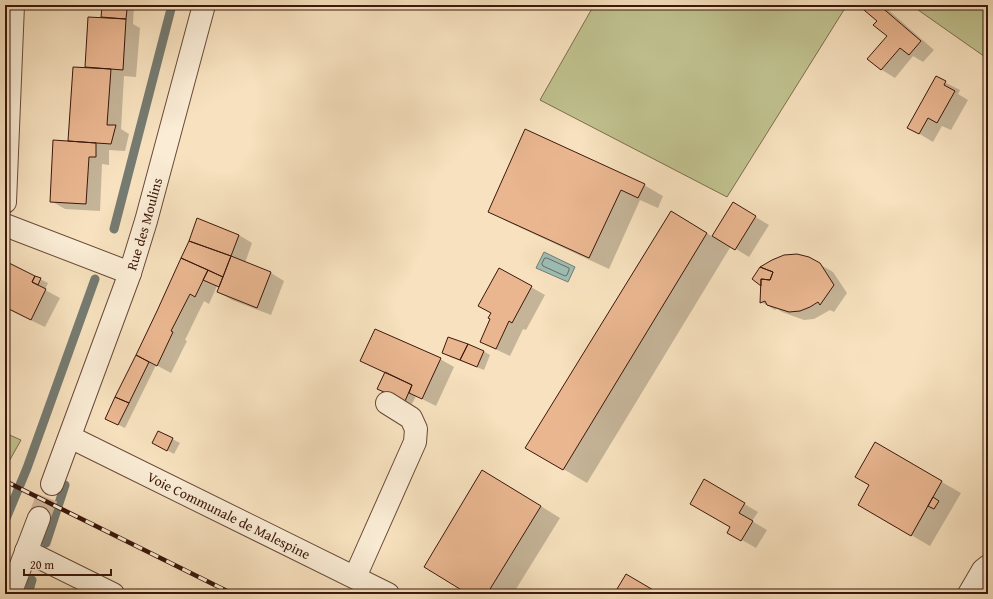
<svg xmlns="http://www.w3.org/2000/svg" width="993" height="599" font-family="'Gentium Book Plus',serif">
<style>
.green{fill:#c0c28f;stroke:#7e6d4e}
.water{fill:#9dbdb4;stroke:#767b71}
.shadow{fill:#0003}
.lines{fill:none;stroke-linecap:round;stroke-linejoin:round}
.shore{stroke:#6c6a60;stroke-width:1}
.stream{stroke:#767b71;stroke-width:9}
.building{fill:#e9b690;stroke:#3b180c}
.minor-tunnel{stroke:#d1b99a;stroke-width:22;stroke-dasharray:22 11;stroke-linecap:butt}
.minor-casing{stroke:#6a4a38;stroke-width:24}
.minor{stroke:#faecd5;stroke-width:22}
.rail-casing{stroke:#3b180c;stroke-width:4.5}
.rail{stroke:#faecd5;stroke-width:3;stroke-dasharray:9;stroke-linecap:butt}
.labels{text-anchor:middle;dominant-baseline:central;stroke-width:3.5;stroke-linejoin:round;paint-order:stroke}
.street-label{font-size:14px;fill:#3b180c;stroke:#faecd5}
</style>
<rect width="100%" height="100%" fill="#f7e1be"/>
<filter id="stains"><feTurbulence type="fractalNoise" baseFrequency=".005" numOctaves="4"/><feColorMatrix values="0 0 0 0 .2 0 0 0 0 .09 0 0 0 0 .02 0 0 0 .5 -.17"/></filter>
<radialGradient id="worn" r=".72"><stop offset=".6" stop-color="#630" stop-opacity="0"/><stop offset="1" stop-color="#630" stop-opacity=".3"/></radialGradient>
<path class="green" d="M594 5H847L727 197 540 100Z
M911 5H988V59Z
M5 433 21 440 7 465 5 464Z"/>
<path class="water" d="M544 252 575 267 568 282 536 268Z"/>
<path class="shadow" d="M102 5H134L133 24 140 28 136 77 124 76 121 129 129 134 125 151 109 150V165L102 164 100 211 65 209 51 201 69 142 74 68 86 69 88 18H102Z
M860 5H880L887 9 934 50 923 62 913 56 895 78 882 70 869 59 888 36 879 21Z
M936 78 960 90 958 94 968 100 951 130 942 126 933 142 908 127Z
M644 185 663 196 658 208 640 200 609 269 508 222 489 211Z
M733 204 769 225 749 257 731 246 587 483 526 447 695 226 713 237Z
M239 235 252 243 245 263 271 273 284 281 271 315 232 300 218 292 220 287 217 286 209 304 204 301 185 340 187 341 171 373 156 365 125 428 106 419 158 312Z
M809 258 833 272 847 293 834 312 830 310 814 319 804 320 782 312 777 309 775 310 761 302Z
M5 262 48 283 45 290 60 298 45 327 7 309 5 314Z
M531 287 545 295 526 330 523 329 510 356 495 349 481 341 491 319Z
M483 351 490 355 484 370 450 357 443 353Z
M440 359 454 367 436 406 416 396 412 404 385 392 378 388 385 373 361 361Z
M159 432 180 443 174 454 160 446Z
M875 444 961 493 930 546 859 505 871 485Z
M705 481 758 512 752 521 767 530 756 548 728 532 731 527Z
M502 482 560 518 513 594H470Z"/>
<g class="lines">
<path class="shore" d="M545 258H547L569 268V270L567 275 565 276 543 266 542 264Z"/>
<path class="stream" d="M114 229 172 5
M5 521 27 468 95 279
M46 543 65 485
M28 594 32 580"/>
</g>
<path class="building" d="M102 5H127V9L102 7Z
M869 5H879L921 41 909 55 900 48 881 70 867 59 887 36 873 25 877 21 864 10Z
M102 7 127 9 126 19 101 17Z
M88 17 126 19 123 70 85 67Z
M73 67 111 69 107 125H116L111 144 68 141Z
M936 76 946 81 944 85 955 91 937 123 928 118 919 134 907 128Z
M525 129 645 184 638 198 621 190 589 258 488 212Z
M53 140 96 143V157H89L86 204 50 202Z
M733 202 756 216 735 250 712 236Z
M671 211 707 233 563 470 525 448Z
M197 218 239 235 231 256 189 241Z
M189 241 231 256 223 277 181 258Z
M797 254 809 257 820 263 834 285 820 305 818 302 810 307 800 311 789 312 767 305 765 301 760 303 761 279 770 280 773 272 760 267 772 260 784 255Z
M231 256 271 272 257 308 217 292Z
M181 258 208 270 195 297 190 294 171 331 173 332 157 366 136 355 157 311Z
M5 261 35 276 32 282 46 289 31 320 5 307Z
M760 267 773 272 770 280 761 279V286L752 279Z
M499 268 532 286 512 323 509 321 496 349 480 342 490 319 488 318 491 313 478 306Z
M208 270 223 277 219 287 203 280Z
M35 276 41 278 38 285 32 282Z
M375 329 441 358 422 399 409 393 412 385 360 361Z
M448 337 468 344 460 360 442 353Z
M468 344 484 351 477 367 460 360Z
M136 355 149 362 129 403 115 397Z
M385 372 412 385 405 401 377 389Z
M115 397 129 403 118 425 105 419Z
M158 431 173 438 167 451 152 443Z
M875 442 942 481 911 536 858 505 869 485 855 477Z
M482 470 541 506 487 594H468L424 567Z
M704 479 745 503 739 513 753 521 741 541 727 533 730 527 690 504Z
M933 497 939 501 934 509 928 506Z
M626 574 660 594H614Z"/>
<g class="lines">
<path class="minor-tunnel" d="M39 518 52 484"/>
<g class="minor-casing">
<g id="minor">
<path d="M5 202 13 5"/>
<path d="M5 225 130 273"/>
<path id="s1" d="M70 437 388 594"/>
<path id="s2" d="M52 484 130 273 146 221 204 5"/>
<path d="M26 551 113 594"/>
<path d="M355 577 415 442 416 429 411 418 387 403"/>
<path d="M10 594 39 518"/>
<path d="M969 594 983 570 988 566"/>
</g>
</g>
<use href="#minor" class="minor"/>
<g class="rail-casing">
<path id="rail" d="M5 481 233 594"/>
</g>
<use href="#rail" class="rail"/>
</g>
<g class="labels">
<g class="street-label">
<text stroke="none"><textPath href="#s2" startOffset="276">Rue des Moulins</textPath></text>
<text stroke="none"><textPath href="#s1" startOffset="177">Voie Communale de Malespine</textPath></text>
</g>
</g>
<rect width="993" height="599" fill="none" stroke="#f7e1be" stroke-width="20"/>
<rect x="6" y="6" width="981" height="587" fill="none" stroke="#3b180c" stroke-width="2"/>
<rect x="10" y="10" width="973" height="579" fill="none" stroke="#3b180c"/>
<path d="M24 569v6h87v-6" fill="none" stroke="#3b180c" stroke-width="2"/>
<text x="30" y="569" font-size="12" fill="#3b180c" stroke="#faecd5" stroke-width="3" paint-order="stroke">20 m</text>
<rect width="100%" height="100%" filter="url(#stains)"/>
<rect width="100%" height="100%" fill="url(#worn)"/>
</svg>
